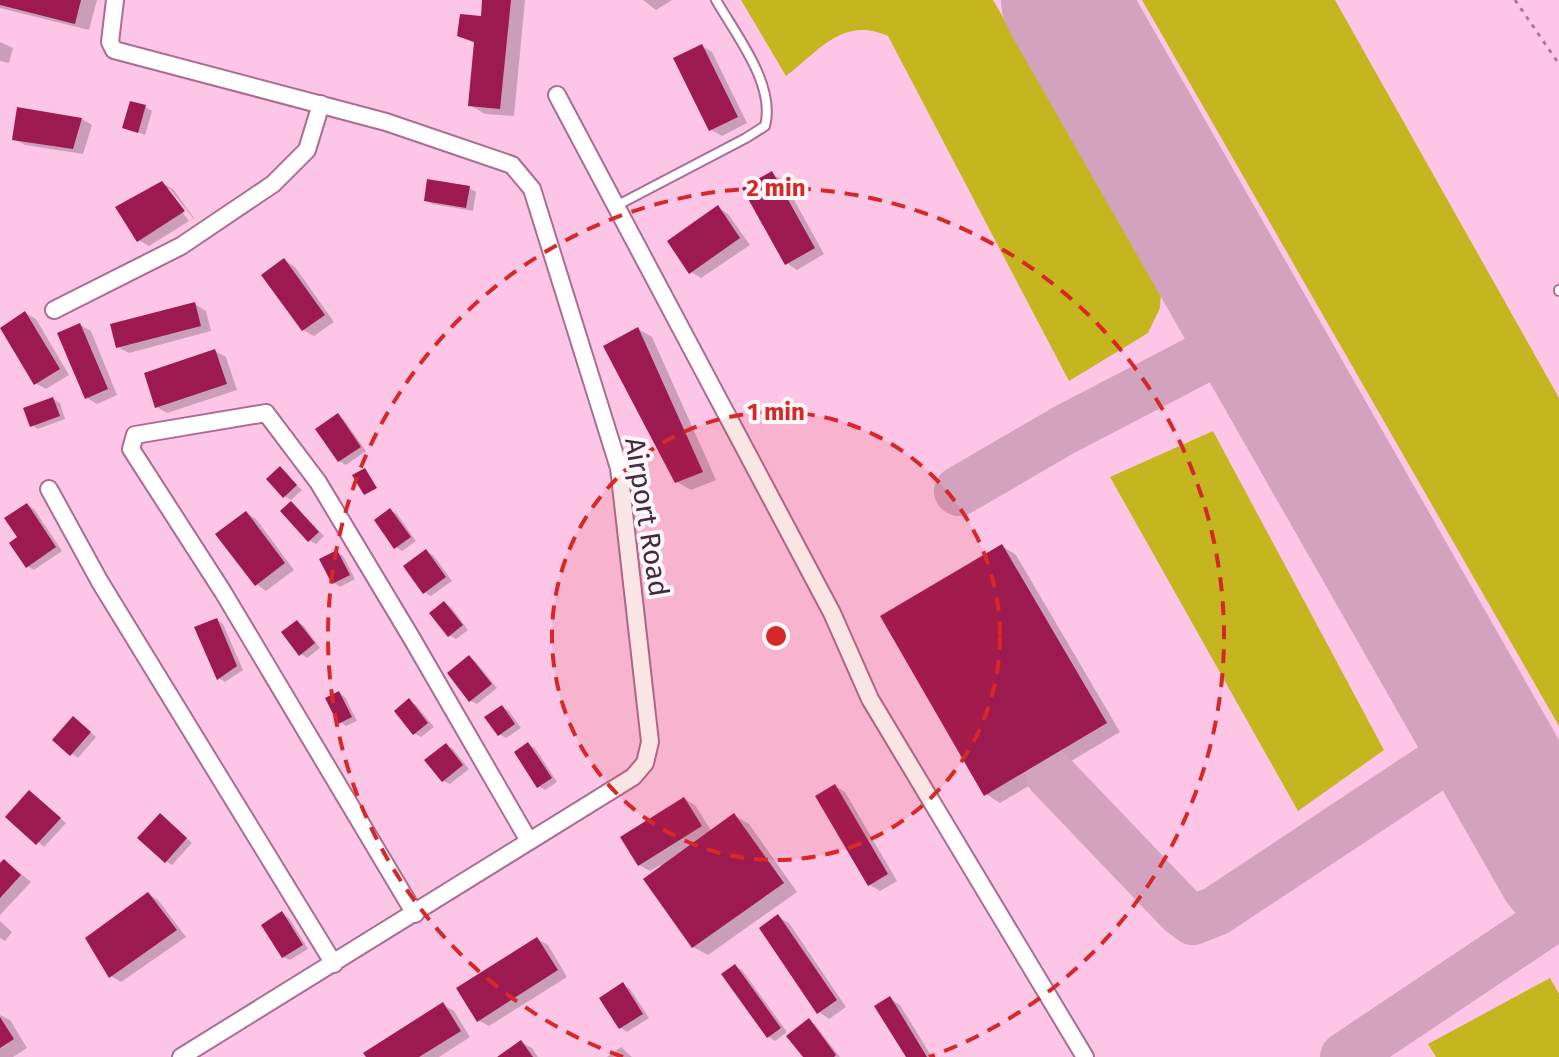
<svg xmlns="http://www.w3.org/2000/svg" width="1559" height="1057" font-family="'Fira Sans',sans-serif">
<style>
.green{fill:#c5b51f}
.shadow{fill:#0003;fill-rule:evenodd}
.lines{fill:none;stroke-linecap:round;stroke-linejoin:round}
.taxiway{stroke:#d3a2bf;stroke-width:50}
.runway{stroke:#d3a2bf;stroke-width:126}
.building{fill:#9d1a50}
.service-casing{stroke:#aa6d92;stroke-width:12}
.minor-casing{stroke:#aa6d92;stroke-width:20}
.path{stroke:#a67c95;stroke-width:3;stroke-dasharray:4 6;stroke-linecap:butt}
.service{stroke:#fff;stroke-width:8}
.minor{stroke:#fff;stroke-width:16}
.ring{fill:none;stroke:#d62828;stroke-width:4;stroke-dasharray:14 10}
.labels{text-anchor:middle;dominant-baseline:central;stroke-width:8;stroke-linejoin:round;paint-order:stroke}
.street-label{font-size:28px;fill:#442a3a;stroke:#fff8fb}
.centre{fill:#d62828;stroke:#fff8fb;stroke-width:4}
.ring-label{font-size:24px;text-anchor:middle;font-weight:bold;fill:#d62828;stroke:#fff8fb;stroke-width:8;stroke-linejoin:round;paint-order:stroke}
</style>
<rect width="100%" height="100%" fill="#fdc6e6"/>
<path class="green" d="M741 0H993L1161 292 1160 308 1148 333 1069 381 888 36C843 16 820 50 786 76Z
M1142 0H1335L1559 398V726Z
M1213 431 1384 750 1298 811 1110 477Z
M1550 978 1559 994V1057H1436L1428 1044Z"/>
<path class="shadow" d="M0 0H97L89 30 0 8Z
M484 0H525L514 116 485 114 470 105 476 44 460 35 482 18Z
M643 0H672L656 10Z
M0 42 13 48 9 63 0 61Z
M702 46 712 52 747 123 722 136 711 130Z
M145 107 152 111 145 135 124 127Z
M82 119 92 125 83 154 25 145 14 139Z
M772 174 783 180 824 254 797 270 787 263Z
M162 183 173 189 194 218 149 246 138 240ZM165 189H170L193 218 189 221Z
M469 188 476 192 473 211 432 204 426 200Z
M718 208 728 214 750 245 701 278 691 272Z
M284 260 295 267 334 322 314 336 303 330Z
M195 304 206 311 211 331 129 353 118 347Z
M25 313 36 319 69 375 46 389 35 383Z
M80 325 91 331 117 395 97 404 87 398Z
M638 329 652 337 716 480 691 490 677 482Z
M215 351 226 357 237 390 167 413 157 407Z
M53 399 60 403 65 419 38 429 32 425Z
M338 416 344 420 366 451 346 465 339 461Z
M280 469 302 490 291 500 284 496Z
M292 503 324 536 316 544 309 540Z
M27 505 34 509 62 551 34 570 27 566 20 538Z
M390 510 397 514 416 541 402 551 396 547Z
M246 513 256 519 294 570 266 591 256 584Z
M1002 546 1016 555 1120 732 1000 803 986 794Z
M337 552 343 556 355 579 340 587 334 583Z
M426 552 433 555 452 581 431 596 424 592Z
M444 604 451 607 468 630 456 639 449 635Z
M217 620 223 624 243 670 225 682 219 678Z
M297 622 304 626 320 648 307 658 301 654Z
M470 658 476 662 497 688 477 704 471 701Z
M339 693 345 697 357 721 346 726 340 722Z
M409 701 416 705 434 727 421 737 414 733Z
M502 707 509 711 521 728 506 738 499 734Z
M80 723 96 737 78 758 72 754Z
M446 745 453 749 469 769 450 784 443 781Z
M528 745 535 748 557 782 545 790 539 786Z
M835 786 845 792 897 881 880 891 870 885Z
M30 792 66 823 44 847 8 816Z
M684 799 695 805 712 832 735 816 749 824 797 892 708 955 693 947 646 879 662 868 660 865 650 871 639 865Z
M167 820 192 843 172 865 166 861Z
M5 861 31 882 0 915V866Z
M148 894 158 900 186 937 121 982 111 976Z
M282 914 289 918 308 949 290 960 283 957Z
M778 917 789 923 846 1007 829 1019 819 1012Z
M0 921 12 932 5 941 0 938Z
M537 939 548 945 567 977 489 1026 478 1020Z
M735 967 742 970 787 1032 775 1041 769 1037 724 975Z
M623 985 630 989 649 1018 627 1032 621 1028 602 999Z
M890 999 900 1005 932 1057H908Z
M443 1005 454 1011 470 1037 439 1057H368Z
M0 1015 10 1020 27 1048 13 1057H0Z
M809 1021 815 1025 840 1057H805Z
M521 1042 532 1048 538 1057H501Z
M621 1047 632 1057H607Z"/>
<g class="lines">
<path class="taxiway" d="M959 491 1064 430 1233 342 1243 340 1263 347
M1050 774 1181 911 1193 920 1216 911 1483 734
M1345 1057 1559 914"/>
<path class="runway" d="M1064 0 1559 867"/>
</g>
<path class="building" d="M0 0H81L75 24 0 5Z
M482 0H511L500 109 468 106 474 42 457 36 460 14 481 16Z
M702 44 738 117 709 131 673 58Z
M130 101 146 105 138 133 122 128Z
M17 107 82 118 73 149 12 140Z
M772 171 815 248 785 265 742 188Z
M427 179 470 186 466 208 424 201Z
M162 181 185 211 137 242 115 207Z
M718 205 740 238 689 274 667 241Z
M284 258 325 315 302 331 261 275Z
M195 302 201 326 116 348 110 324Z
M25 311 60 369 34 385 0 328Z
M80 323 108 389 85 399 57 333Z
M638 327 703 472 675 483 603 346Z
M215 349 227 384 155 408 144 373Z
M53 397 60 416 30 427 23 408Z
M338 413 361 447 338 462 315 429Z
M280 466 297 485 283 498 266 479Z
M365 468 377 488 364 495 352 475Z
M291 501 319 532 308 542 280 511Z
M27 503 56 547 26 568 9 543 17 537 4 518Z
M390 508 411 537 394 549 374 520Z
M246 511 285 563 255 586 215 534Z
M1002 544 1107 723 984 796 880 616Z
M426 549 446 577 423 594 403 566Z
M337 550 350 575 332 584 319 559Z
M444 601 463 625 448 637 429 613Z
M217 618 237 666 217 680 194 627Z
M297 620 315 643 299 656 281 632Z
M469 655 492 684 469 702 447 673Z
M339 691 352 717 338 724 325 698Z
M409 698 428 723 413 735 394 711Z
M502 705 515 724 498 736 484 717Z
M73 716 91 732 70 756 52 740Z
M528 742 552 778 537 788 514 752Z
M446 743 463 765 442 782 424 760Z
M835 784 888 874 868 886 815 796Z
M29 790 61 818 36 845 5 817Z
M684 797 702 826 638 866 620 837Z
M160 813 187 838 165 863 137 838Z
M734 813 784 883 692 948 643 879Z
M4 859 21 875 0 898V863Z
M148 892 177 930 109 978 85 938Z
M282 911 303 945 282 958 261 925Z
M778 914 837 1000 817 1014 759 928Z
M537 937 558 970 477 1022 456 988Z
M735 964 781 1028 767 1038 721 974Z
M623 982 643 1014 619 1029 599 998Z
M890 996 927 1057H906L874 1006Z
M443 1002 461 1031 419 1057H366L363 1053Z
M0 1017 14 1039 0 1048Z
M809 1018 836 1055 834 1057H803L786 1036Z
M521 1040 533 1057H497Z"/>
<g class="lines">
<g class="service-casing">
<path id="service" d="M616 206 746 138 765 126C776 85 736 35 716 0
M1559 290V291"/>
</g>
<g class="minor-casing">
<path id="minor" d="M115 0 110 42 114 50 386 122 512 165 532 189 619 468 650 742 645 763 633 777 181 1057
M557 95 832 613 870 699 1085 1057
M54 310 181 246 273 184 307 150 321 104
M49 489 100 582 334 964
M415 914 223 592 131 449 135 435 266 413 318 482 411 637 529 841"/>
</g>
<path class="path" d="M1515 0 1559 64"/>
<use href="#service" class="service"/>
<use href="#minor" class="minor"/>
</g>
<circle cx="776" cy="636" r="224" fill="#d62828" fill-opacity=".12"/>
<g class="ring">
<circle cx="776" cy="636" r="224"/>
<path d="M623 1057A448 448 0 1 1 929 1057"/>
</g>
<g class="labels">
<g class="street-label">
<text transform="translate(647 517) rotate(81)">Airport Road</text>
</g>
</g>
<circle cx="776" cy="636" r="12" class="centre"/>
<g class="ring-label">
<text x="776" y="196">2 min</text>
<text x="776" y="420">1 min</text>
</g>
</svg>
